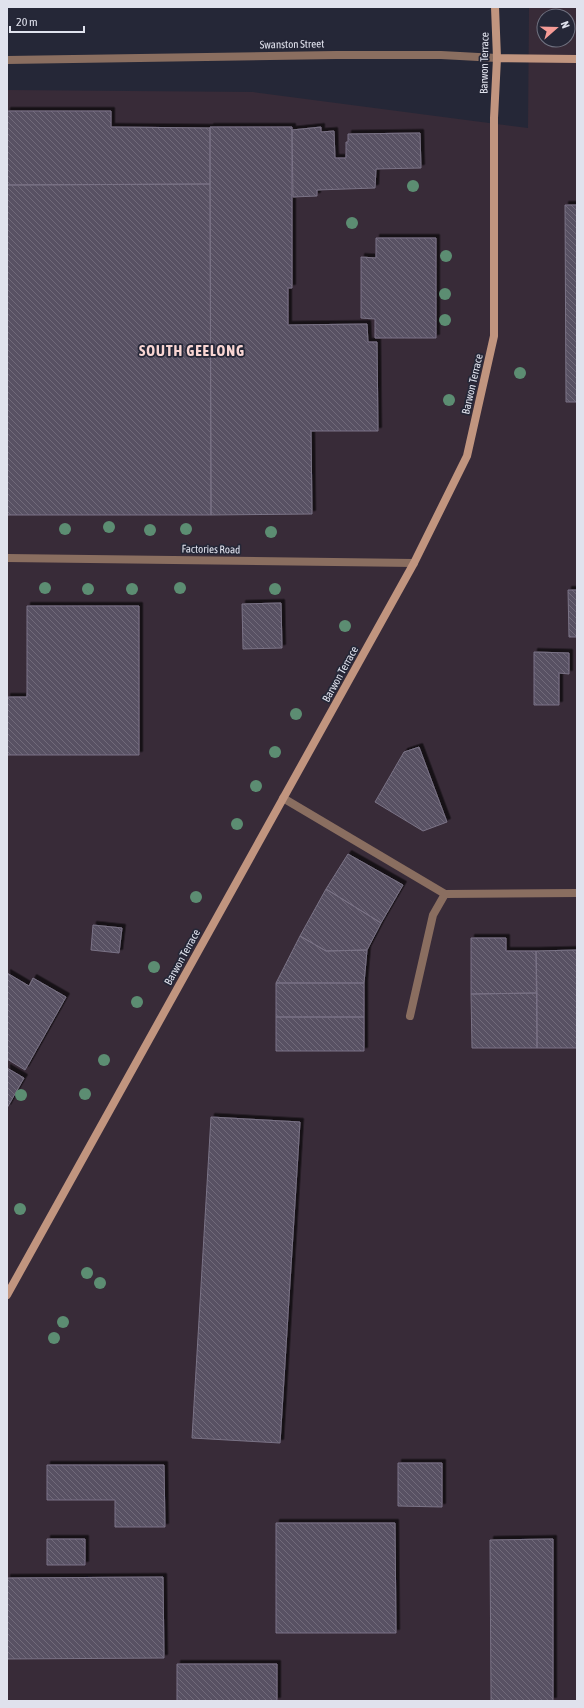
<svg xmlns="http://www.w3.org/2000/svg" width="584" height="1708" font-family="'Asap Condensed',sans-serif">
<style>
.industrial{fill:#382b38;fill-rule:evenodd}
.building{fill:url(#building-back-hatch);stroke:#7a7386;filter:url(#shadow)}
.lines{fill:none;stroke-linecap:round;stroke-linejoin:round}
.lane{stroke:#8a6e60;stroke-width:8}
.street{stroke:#8a6e60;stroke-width:8}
.secondary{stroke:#c1957f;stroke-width:8}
.tree{fill:#5c8d72}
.labels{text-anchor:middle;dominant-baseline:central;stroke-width:3.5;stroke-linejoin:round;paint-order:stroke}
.street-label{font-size:11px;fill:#e0e2ed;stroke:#252737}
.district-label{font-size:15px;font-weight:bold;letter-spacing:1px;fill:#f9d6d3;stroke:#252737}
</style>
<defs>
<pattern id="building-back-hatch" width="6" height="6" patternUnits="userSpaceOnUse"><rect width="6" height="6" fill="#595163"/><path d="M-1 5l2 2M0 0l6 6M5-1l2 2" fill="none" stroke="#716a7a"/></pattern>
<filter id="shadow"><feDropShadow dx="3.5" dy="-3.5" stdDeviation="0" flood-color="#0009"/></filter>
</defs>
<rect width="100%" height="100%" fill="#252737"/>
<path class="industrial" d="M529 7H577V1701H7V90L253 92 528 128ZM544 16H568V40H544Z"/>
<path class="building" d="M7 111H111V127L210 128V184L7 185Z
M210 127H292V288H288V325L367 324 368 342H377L378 431H311L312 514 211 515Z
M321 127V132L334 131 335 158H346V142H348V134L420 133 421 168 376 169 375 188 317 190V196L293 197 292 130Z
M210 184 211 515H7V185Z
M565 205H577V402H566Z
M376 238H436V338H375V319L361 318V257L376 258Z
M568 590H577V637H569Z
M281 603 282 648 243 649 242 604Z
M27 606H139V755H7V697H27Z
M534 652 569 653V674L559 673V705H534Z
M419 747 447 822 423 831 375 802 404 752Z
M348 854 403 885 381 923 326 889Z
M326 889 381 923 367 950 326 951 300 936Z
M93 925 122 928 119 953 91 950Z
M300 936 326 951 367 950 364 983H276Z
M471 938H506V951H536L537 993 471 994Z
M577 950V1048H537L536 951Z
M7 973 29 986 33 978 66 997 25 1070 7 1059Z
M276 983H364V1017H276Z
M537 993V1048H472L471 994Z
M276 1017H364V1051H276Z
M7 1068 24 1078 7 1108Z
M211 1117 300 1122 280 1443 192 1438Z
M398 1463H442V1507L398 1506Z
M47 1465H164L165 1527H115V1500H47Z
M276 1523H395L396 1633H276Z
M47 1539H85V1565H47Z
M553 1539V1701H491L490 1540Z
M163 1577 164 1658 7 1659V1578Z
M177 1664H277V1701H177Z"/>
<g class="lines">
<path class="lane" d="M283 798 445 894
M410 1016 433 915 445 894 577 893"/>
<path class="street" d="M7 60 336 55H441L497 58
M7 558 414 563"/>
<path class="secondary" d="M497 58 577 59
M7 1295 414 563 467 456 494 336V118L497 58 495 7"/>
</g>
<g class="tree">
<circle cx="413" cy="186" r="6"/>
<circle cx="352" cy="223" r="6"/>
<circle cx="446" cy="256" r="6"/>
<circle cx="445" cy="294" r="6"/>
<circle cx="445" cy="320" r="6"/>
<circle cx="520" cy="373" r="6"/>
<circle cx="449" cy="400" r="6"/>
<circle cx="109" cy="527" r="6"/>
<circle cx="65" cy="529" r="6"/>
<circle cx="186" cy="529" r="6"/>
<circle cx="150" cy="530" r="6"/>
<circle cx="271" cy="532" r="6"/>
<circle cx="45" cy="588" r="6"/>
<circle cx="180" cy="588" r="6"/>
<circle cx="88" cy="589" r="6"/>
<circle cx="132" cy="589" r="6"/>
<circle cx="275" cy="589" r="6"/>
<circle cx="345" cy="626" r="6"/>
<circle cx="296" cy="714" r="6"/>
<circle cx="275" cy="752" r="6"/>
<circle cx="256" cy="786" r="6"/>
<circle cx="237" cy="824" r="6"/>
<circle cx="196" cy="897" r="6"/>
<circle cx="154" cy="967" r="6"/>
<circle cx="137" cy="1002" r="6"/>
<circle cx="104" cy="1060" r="6"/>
<circle cx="85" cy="1094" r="6"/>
<circle cx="21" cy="1095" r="6"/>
<circle cx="20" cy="1209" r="6"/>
<circle cx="87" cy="1273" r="6"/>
<circle cx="100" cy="1283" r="6"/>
<circle cx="63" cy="1322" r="6"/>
<circle cx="54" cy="1338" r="6"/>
</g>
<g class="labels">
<g class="street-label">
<text transform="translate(292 44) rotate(-1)">Swanston Street</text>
<text transform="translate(484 63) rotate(-89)">Barwon Terrace</text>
<text transform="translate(472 384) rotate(-77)">Barwon Terrace</text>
<text transform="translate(211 549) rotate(1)">Factories Road</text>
<text transform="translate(340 674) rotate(-61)">Barwon Terrace</text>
<text transform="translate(182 957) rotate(-61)">Barwon Terrace</text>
</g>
<g class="district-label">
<text x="192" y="350">SOUTH GEELONG</text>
</g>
</g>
<rect width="584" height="1708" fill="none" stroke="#e0e2ed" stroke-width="16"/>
<g transform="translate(556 28) rotate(70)"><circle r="19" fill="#252737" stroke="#707280"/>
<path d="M0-3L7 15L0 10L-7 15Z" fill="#f59b96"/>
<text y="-6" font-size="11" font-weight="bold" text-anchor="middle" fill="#e0e2ed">N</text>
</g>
<path d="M10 26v6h74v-6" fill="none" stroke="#e0e2ed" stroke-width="2"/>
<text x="16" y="26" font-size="12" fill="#e0e2ed" stroke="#252737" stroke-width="3" paint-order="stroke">20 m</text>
</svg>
